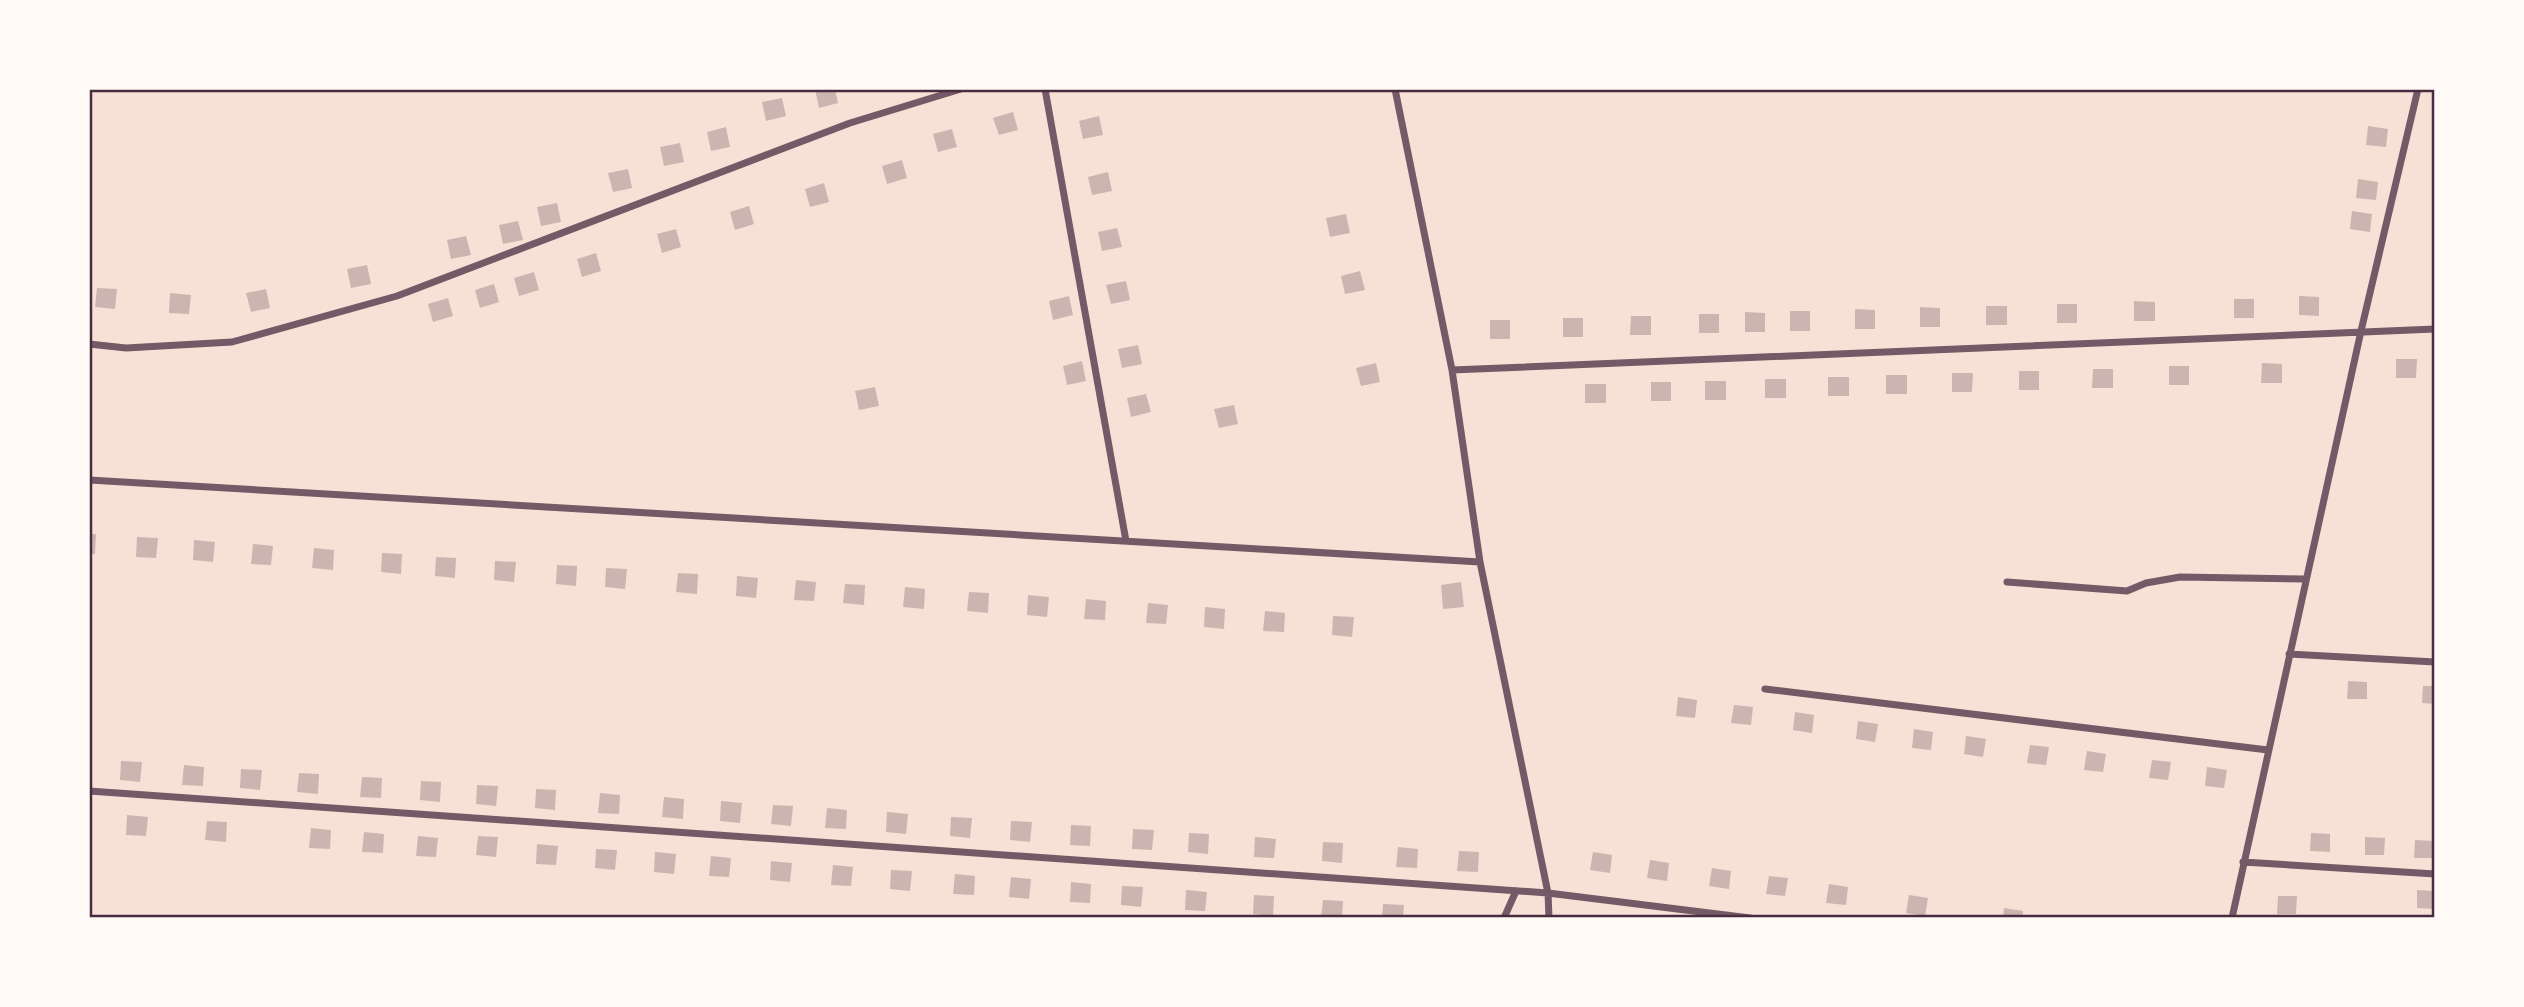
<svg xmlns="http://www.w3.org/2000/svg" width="2524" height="1007" font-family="'PT Sans Narrow',sans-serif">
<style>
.building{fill:#ccb4b1}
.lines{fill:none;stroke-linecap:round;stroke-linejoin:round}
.minor{stroke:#755966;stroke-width:7}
.neatline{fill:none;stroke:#4a2c40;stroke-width:2.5}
</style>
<rect width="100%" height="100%" fill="#f7e1d7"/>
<path class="building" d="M815 89H835L838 103 819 108Z
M782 98 786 116 766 121 762 102Z
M1013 112 1018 130 999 135 993 118Z
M1099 116 1103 135 1083 139 1079 121Z
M2368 126 2388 129 2386 147 2366 145Z
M726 127 730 147 711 151 707 132Z
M952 129 957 147 938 152 933 134Z
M680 143 684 162 664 166 660 147Z
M902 160 907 178 887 184 882 166Z
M628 169 632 188 613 192 608 173Z
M1108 172 1112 191 1092 195 1088 177Z
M2358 179 2378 182 2376 200 2356 198Z
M824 183 829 202 810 207 805 189Z
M557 203 561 222 541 226 537 207Z
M749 206 754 224 735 230 730 212Z
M2352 211 2372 214 2370 232 2350 229Z
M1346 214 1350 233 1330 237 1326 218Z
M518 221 523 240 503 244 499 225Z
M1117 228 1122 247 1102 251 1098 232Z
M676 229 681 247 662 253 657 234Z
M466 236 471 255 451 259 447 240Z
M596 253 601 271 582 277 577 259Z
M367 265 371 284 351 288 347 269Z
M1360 271 1365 290 1345 294 1341 276Z
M534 272 539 290 519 296 514 278Z
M1126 281 1130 300 1111 304 1106 285Z
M494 284 499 302 480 308 475 290Z
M97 288 117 289 115 309 95 307Z
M266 289 270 308 251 312 246 293Z
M170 293 191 295 189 314 169 313Z
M1069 296 1073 315 1053 320 1049 301Z
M2299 296 2319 297V316L2299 315Z
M448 298 453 316 433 322 428 304Z
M2234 299H2254V318H2234Z
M2134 301 2155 302V321H2134Z
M2057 304H2077V323H2057Z
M1986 306H2007V325H1986Z
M1920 307 1940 308V327H1920Z
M1855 309 1875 310V329H1855Z
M1790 311H1810V331H1790Z
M1745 312 1765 313V332H1745Z
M1699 314H1719V333H1699Z
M1631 316H1651V335H1630Z
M1563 318H1583V337H1563Z
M1490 320H1510V339H1490Z
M1138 345 1142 364 1122 368 1118 349Z
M2396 359H2417L2416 378H2396Z
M1082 361 1086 381 1067 385 1063 366Z
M1376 363 1380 382 1361 386 1356 368Z
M2262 363 2282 364V383H2261Z
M2169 366H2189V385H2169Z
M2093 369H2113V388H2092Z
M2019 371H2039V390H2019Z
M1952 373H1973L1972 392H1952Z
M1886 375H1907V394H1886Z
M1828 377H1849V396H1828Z
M1765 379H1786V398H1765Z
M1705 381H1726V400H1705Z
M1651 382H1671V401H1651Z
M1585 384H1606V403H1585Z
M875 387 879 406 859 410 855 391Z
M1146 394 1151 412 1131 417 1127 398Z
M1234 405 1238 424 1219 428 1214 409Z
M89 534H96L95 554H89Z
M137 537 158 538 156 558 136 557Z
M194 540 215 542 213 562 193 560Z
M253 544 273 546 271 565 251 564Z
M314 548 334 550 333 570 312 568Z
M382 553 402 554 401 574 381 572Z
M436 557 456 558 455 578 435 576Z
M495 561 516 562 514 582 494 580Z
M557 565 577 566 576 586 556 584Z
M606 568 627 569 625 589 605 587Z
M678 573 698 574 697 594 676 592Z
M737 576 758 578 756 598 736 596Z
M796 580 816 582 814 601 794 600Z
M1461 582 1464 607 1443 609 1441 585Z
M845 584 865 585 864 605 843 603Z
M905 587 925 589 924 609 903 607Z
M969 592 989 593 988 613 967 611Z
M1028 595 1049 597 1047 617 1027 615Z
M1086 599 1106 601 1105 620 1084 619Z
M1148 603 1168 605 1166 624 1146 623Z
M1205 607 1225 609 1224 629 1204 627Z
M1265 611 1285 613 1284 632 1263 631Z
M1333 616 1354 617 1352 637 1332 635Z
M2348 681 2367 682V699H2347Z
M2423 686H2435V704L2422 703Z
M1678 697 1697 700 1695 718 1676 716Z
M1734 705 1753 707 1751 725 1731 723Z
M1795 712 1814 715 1812 733 1793 730Z
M1858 721 1878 724 1875 742 1856 739Z
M1914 729 1933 732 1931 750 1912 748Z
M1966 736 1986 739 1983 757 1964 754Z
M2030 745 2049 747 2046 765 2027 763Z
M2087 751 2106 754 2103 772 2084 770Z
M2152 760 2171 762 2168 780 2149 778Z
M121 761 142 762 140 782 120 780Z
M184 765 204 767 203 786 182 785Z
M2207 767 2227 770 2224 788 2205 786Z
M241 769 262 770 260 790 240 788Z
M299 773 319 774 318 794 297 792Z
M362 777 382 778 381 798 360 797Z
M421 781 441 782 440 802 420 800Z
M477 785 498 786 496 806 476 804Z
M536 789 556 790 555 810 535 808Z
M600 793 620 795 619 814 598 813Z
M664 797 684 799 683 819 662 817Z
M721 801 742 803 740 823 720 821Z
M773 805 793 806 791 826 771 824Z
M827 808 847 810 846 829 825 828Z
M887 812 908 814 906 834 886 832Z
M127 815 148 817 146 836 126 835Z
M951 817 972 818 970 838 950 836Z
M207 821 227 822 226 842 205 840Z
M1011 821 1032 822 1030 842 1010 840Z
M1071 825 1091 826 1090 846 1070 845Z
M311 828 331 830 330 849 309 848Z
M1133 829 1154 830 1152 850 1132 849Z
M364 832 384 834 383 853 362 852Z
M1189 833 1209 834 1208 854 1188 852Z
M2311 833 2330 834V852L2310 851Z
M418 836 438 838 436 857 416 856Z
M478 836 498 837 496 857 476 855Z
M1255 837 1276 839 1274 858 1254 857Z
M2365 837 2385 838 2384 855H2365Z
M2415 840 2434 841 2433 858H2414Z
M1323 842 1343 843 1342 863 1322 861Z
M537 844 558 846 556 865 536 864Z
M1398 847 1418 849 1417 868 1396 867Z
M596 849 617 850 615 870 595 868Z
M1459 851 1479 852 1478 872 1457 871Z
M655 852 676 854 674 874 654 872Z
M1593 852 1612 855 1610 873 1590 870Z
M711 856 731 858 729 877 709 876Z
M1650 860 1669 863 1667 881 1647 878Z
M771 861 792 863 790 882 770 880Z
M833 865 853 867 851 886 831 885Z
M1712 868 1731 871 1729 889 1709 886Z
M891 870 912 871 910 891 890 889Z
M955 874 975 876 974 895 953 894Z
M1769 876 1788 878 1785 896 1766 894Z
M1011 877 1031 879 1029 899 1009 897Z
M1071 882 1091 884 1090 903 1070 902Z
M1829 884 1848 887 1846 905 1826 903Z
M1122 886 1143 887 1141 907 1121 905Z
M1186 890 1207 892 1205 911 1185 910Z
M2417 890 2435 891V909L2417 908Z
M1254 895 1274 896 1273 916 1253 914Z
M1909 895 1928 898 1925 916 1906 913Z
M2278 896H2297L2296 914H2277Z
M1323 900 1343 901 1342 918H1321Z
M1383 904 1404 905 1403 918H1382Z
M2004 908 2023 911 2022 918H2003Z"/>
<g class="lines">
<path class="minor" d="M1045 89 1126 541
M1395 89 1452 370 1480 562 1548 893 1549 918
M89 344 126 348 232 342 397 296 850 123 961 89
M1452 370 2435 329
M89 480 1480 562
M2007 582 2127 591 2146 583 2180 577 2306 579
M2289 654 2435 662
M1765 689 2268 750
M89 791 1548 893 1750 918
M2243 862 2435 874
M1504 918 1516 891
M2232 918 2361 331 2418 89"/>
</g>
<rect width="2524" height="1007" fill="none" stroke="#fffaf5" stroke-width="182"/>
<rect x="91" y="91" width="2342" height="825" class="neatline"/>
</svg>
